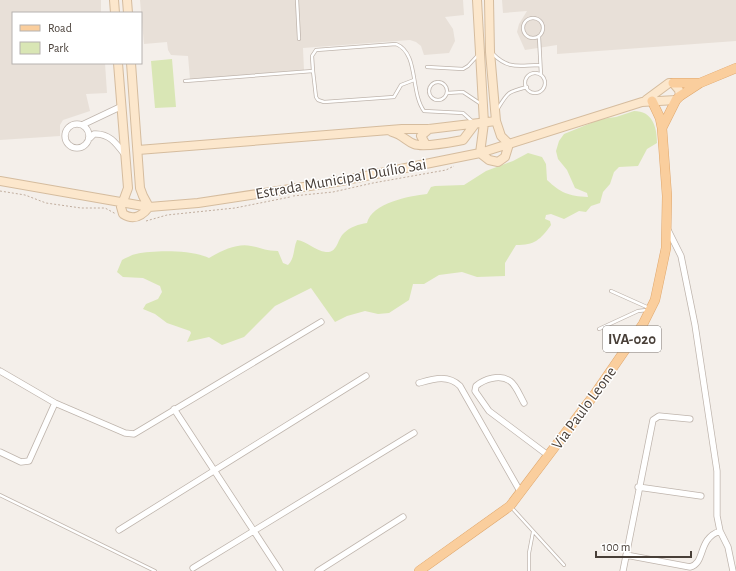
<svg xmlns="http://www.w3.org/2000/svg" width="736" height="571" font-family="'Alegreya Sans',sans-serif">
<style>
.residential{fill:#e8e0d8}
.green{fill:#d9e6b5}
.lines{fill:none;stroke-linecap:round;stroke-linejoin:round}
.lane-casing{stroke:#bfb5ad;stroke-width:4}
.street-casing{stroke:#bfb5ad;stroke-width:7}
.secondary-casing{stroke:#d5bc9e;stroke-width:10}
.primary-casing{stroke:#dfa76d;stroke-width:10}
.path{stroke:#c1ae9f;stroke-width:1;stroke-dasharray:2 2;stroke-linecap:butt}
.lane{stroke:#fff;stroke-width:2.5}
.street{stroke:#fff;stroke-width:5.5}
.secondary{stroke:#fce7cc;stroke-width:8}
.primary{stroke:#face9d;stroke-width:9}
.labels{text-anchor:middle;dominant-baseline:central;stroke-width:3;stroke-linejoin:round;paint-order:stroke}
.shield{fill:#fff;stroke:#7f7974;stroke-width:1}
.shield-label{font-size:15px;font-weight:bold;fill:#483f38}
.street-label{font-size:16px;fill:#483f38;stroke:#fff}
</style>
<rect width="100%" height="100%" fill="#f4efea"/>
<path class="residential" d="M0 0H101V13H13V63H105L107 93 86 94 90 111 63 120 60 125V136L0 140Z
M140 0H463L464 15 445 17 453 29 455 41 449 53 424 55 421 46 416 42 410 40 303 48 304 71 190 79 188 56 171 55 168 50 167 42 144 44Z
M502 0H736V41L557 54V45L525 50 517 32 519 24 527 11 503 13Z"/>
<path class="green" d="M172 59 176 107 155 108 151 61Z
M634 111C652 111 657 126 657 143L647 149 638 166 619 167 614 172 610 184 603 192 600 203 591 206 586 212 579 211 564 219 551 214 546 215 545 219 550 221 551 225C540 240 535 245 516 245L505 263V276L477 277 462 272 439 275 424 284H413L409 300 389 313 378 314 365 311 347 316 335 322 311 288 275 306 244 337 222 345 209 337 187 342 191 333 190 331 167 323 155 314 143 309 146 304 158 299 162 292 160 286 143 278 123 277 117 272 122 260C126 258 131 255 136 254 155 250 192 250 209 258 221 251 237 243 251 246 262 248 265 251 278 251L283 263 288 265C295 258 293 249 297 240 307 241 315 251 326 252 338 253 337 239 344 233 350 227 359 224 367 223 372 203 409 196 427 194L431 187 435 186 464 185 486 171 513 161 528 153 542 157 546 164 547 180C561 193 568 196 588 197L587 193 575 188 567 170 558 159 556 151 559 141 564 134 601 119 616 117Z"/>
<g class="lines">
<g class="lane-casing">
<path id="lane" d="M297 0 299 39
M523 28a10 10 0 1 1 20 0a10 10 0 1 1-20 0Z
M539 37 541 75
M493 54C509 70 519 65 540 65
M427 67 463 69 468 66 478 55
M313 71 316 97 318 100 324 102 394 97 401 85 414 80
M525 83a10 10 0 1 1 20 0a10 10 0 1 1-20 0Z
M185 81 313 71 312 56 316 50 396 44C419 53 410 92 424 111L463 113 473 122
M429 91a9 9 0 1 1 18 0a9 9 0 1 1-18 0Z
M447 93 463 92 481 104
M497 110C508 92 507 92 527 87
M611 291 649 308
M599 329 638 311 647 310
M0 495 155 571
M512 508 564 565
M529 571V553L533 532"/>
</g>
<g class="street-casing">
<path id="street" d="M65 136a12 12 0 1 1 24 0a12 12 0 1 1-24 0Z
M82 125 120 107
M90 138 94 134C109 133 116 143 125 155
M667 228 681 256 695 325 717 471V516L720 531 728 547 733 571
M0 371 55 403 125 433 134 434 321 322
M419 383C433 379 448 374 460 386L521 493
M524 403C520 396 516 385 510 381 500 374 484 379 476 386L475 391 489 411 549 456
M174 409 280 571
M0 452 21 462 29 461 55 403
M638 487 701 496
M119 530 366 376
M626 555 690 567C706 563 697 539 720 531
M193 568 414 433
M318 571 403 517
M623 571 653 420 659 416 690 419"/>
</g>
<g class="secondary-casing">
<path id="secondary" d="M114 0 115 13
M127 0 128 13
M477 0 484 123 480 153 489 160 498 162 505 157 509 144
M489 0 490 52 496 121 501 136 509 144
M118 63 128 188 121 207 123 214C134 221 142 216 149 207L143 196 140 188 131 63
M646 100 669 83H673L679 90 680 96
M392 132C403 135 406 141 414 144 424 148 452 142 463 140L475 124
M426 145 421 136 429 129
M138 150 402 129H429L496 121
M0 181 149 207 198 203 336 182 480 153 642 102 676 100"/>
</g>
<g class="primary-casing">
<path id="primary" d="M673 83H700
M652 101 660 118 662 128
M419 571 510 506 594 395 643 324 655 300 666 248 667 196 662 128 676 100 680 96 700 83 736 68"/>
</g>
<path class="path" d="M0 191 25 195 46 203 81 208H105L116 214
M293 196 333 192 373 183 446 170 454 166
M146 221 167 215 235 208 290 197"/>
<use href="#lane" class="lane"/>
<use href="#street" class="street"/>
<use href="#secondary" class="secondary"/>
<use href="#primary" class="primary"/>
</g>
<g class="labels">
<rect class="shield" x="603" y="326" width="58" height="26" rx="3"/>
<g class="shield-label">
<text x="632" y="339">IVA-020</text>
</g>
<g class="street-label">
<text transform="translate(341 179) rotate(-10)">Estrada Municipal Duílio Sai</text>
<text transform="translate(584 408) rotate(-54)">Via Paulo Leone</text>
</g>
</g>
<rect x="12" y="12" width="130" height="52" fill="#ffffff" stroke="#b6b2af"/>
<rect x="20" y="25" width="20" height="6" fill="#face9d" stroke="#b6b2af"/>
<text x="48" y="32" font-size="12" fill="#483f38">Road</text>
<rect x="20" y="42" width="20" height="12" fill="#d9e6b5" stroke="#b6b2af"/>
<text x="48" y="52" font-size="12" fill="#483f38">Park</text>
<path d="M596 551v6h95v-6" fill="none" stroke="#483f38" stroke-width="2"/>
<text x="602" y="551" font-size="12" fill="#483f38" stroke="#ffffff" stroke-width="3" paint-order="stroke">100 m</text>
</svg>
